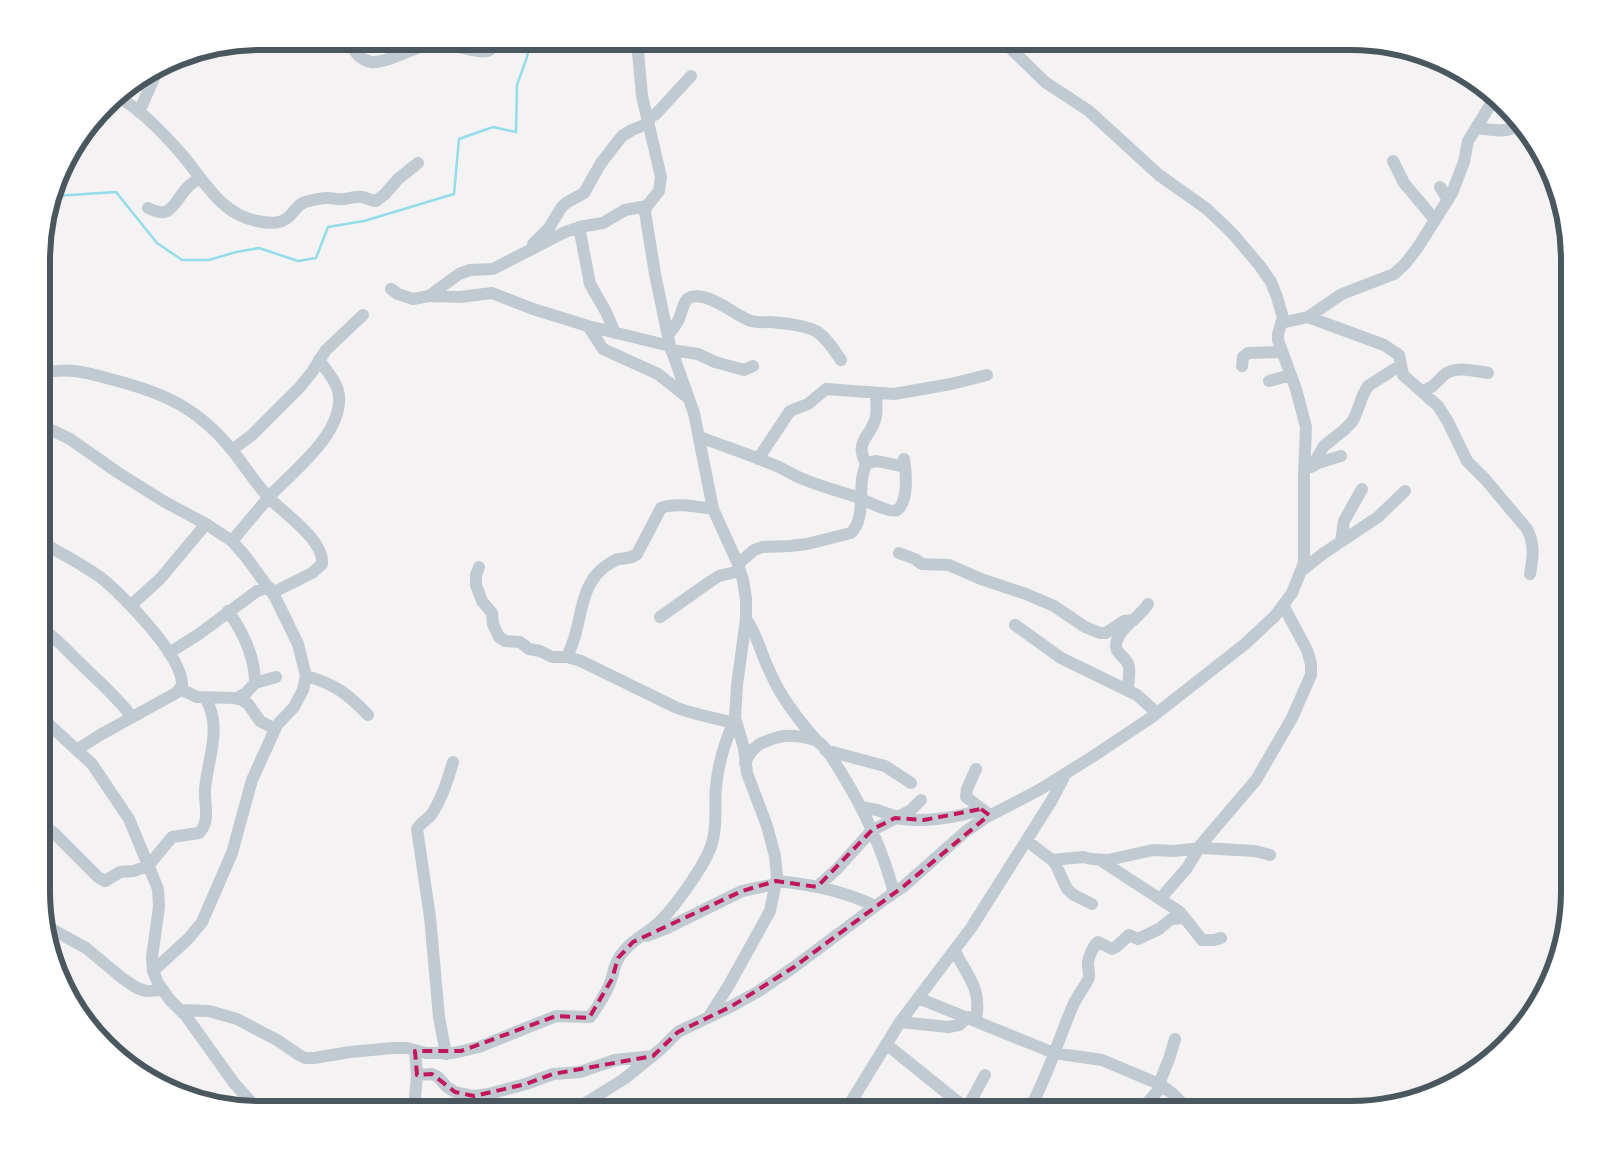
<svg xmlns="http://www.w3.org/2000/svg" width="1611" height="1151" font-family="'DM Sans',sans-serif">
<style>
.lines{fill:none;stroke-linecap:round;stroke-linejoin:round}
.stream{stroke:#93ddea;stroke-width:2.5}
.minor{stroke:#c1cad0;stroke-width:12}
.marked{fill:none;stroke:#c2185b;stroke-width:4;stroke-dasharray:10 6;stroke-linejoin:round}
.rim{fill:none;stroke:#4a575f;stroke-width:6}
</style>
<rect width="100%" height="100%" fill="#f4f2f2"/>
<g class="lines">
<path class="stream" d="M54 196 116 192 157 243 182 260H209L236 252 259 248 298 261 316 258 328 227 364 221 454 194 459 139 493 127 516 132 517 85 527 57 530 41"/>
<path class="minor" d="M349 41C353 50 360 60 371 62 388 64 415 45 434 44 449 42 477 54 487 51 492 50 494 44 498 42L512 45
M637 41 642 96 661 177 659 191 647 206 645 212 655 274 670 346 694 413 713 509 738 564 743 580 746 599V619L737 685 735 718 744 748 747 773 767 826 775 856 777 877 770 911 729 985 710 1015
M116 96C140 108 166 136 184 157 205 182 221 214 257 221 272 224 284 225 294 211 297 207 300 204 305 202 312 200 321 198 328 198 333 198 338 200 343 199 349 199 355 196 362 197 367 198 371 201 376 201L385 194 398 179 418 163
M139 112 158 69
M648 119 656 114 691 76
M1476 128C1487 129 1507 134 1516 126
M1393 161 1404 183 1435 220
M1440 187 1448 200
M148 208C171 220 173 204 186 189 189 185 194 182 199 178
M579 227 590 284 606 312 615 333
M533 244 549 228 561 208 566 203 584 193 601 163 622 136 632 130 649 123
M391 289 398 294 413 299 429 296 460 297 492 293 533 309 588 326 670 346
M429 296 459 274 470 270 493 269 563 233 579 227 603 223 625 210 647 206
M1308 317 1384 345 1399 355 1403 375 1438 406 1448 422 1467 461 1485 479 1527 529C1535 544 1533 558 1530 574
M1281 323 1308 317 1342 294 1394 274 1405 264 1418 247 1452 193 1464 162 1468 141 1494 99
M588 326 603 349 658 374 687 397
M668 335C672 330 676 325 679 319 682 313 683 299 691 297 710 292 734 315 751 321 758 323 764 322 770 322 783 323 804 325 816 331 826 337 834 350 841 360
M671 350 698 354 715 362 744 370 753 366
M1242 366 1243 357 1248 353 1282 352
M43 373C70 367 88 373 114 380 164 393 198 408 232 450 244 465 255 483 269 498 284 513 325 541 322 564L312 573 272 593
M1269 381 1291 375
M1422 391C1435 387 1435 383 1444 375 1455 365 1476 371 1488 373
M43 426 70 439 117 472 165 502 206 524 232 541 246 557 275 597 298 644 306 676 303 690 294 707 277 725 252 780 232 853 202 922 188 939 153 971
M700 437C726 447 753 456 779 467 787 471 795 476 803 479 820 486 837 491 854 496 863 499 891 514 897 510 909 502 906 471 904 459
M232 450 252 435 300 387 312 372 326 350 363 315
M758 459 790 411 808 404 826 389 894 394 951 384 987 375
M866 463C854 442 870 437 875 420 877 415 877 398 875 393
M1312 466 1324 446 1344 430 1352 422 1356 414 1363 395 1368 386 1401 365
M1311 467 1318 463 1341 456
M232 541C244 527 256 512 269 497 293 471 342 435 339 396 338 383 326 370 319 360
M1341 541 1344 521 1362 489
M43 543C62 554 82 564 100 577 122 594 184 657 182 686L176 693 100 735 78 749
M899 553 915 559 922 564 949 565 981 579 1026 594 1054 606 1085 627 1100 633H1106L1124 621 1134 620
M738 564 754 550 762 547 790 546 807 544 851 533C864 520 860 496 862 479 863 473 865 468 866 463L877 461 905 467
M479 567 476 575V585L482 601 492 613 493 624 499 637 505 641 520 642 529 649 540 651 552 657H567L581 661 675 707C694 715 714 717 733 723
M1301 571 1324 553 1378 517 1405 491
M131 605 160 579 206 524
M228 611C243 632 255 656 255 683
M660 617 711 581 719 576 740 571
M746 619C759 638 760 652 770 672 781 698 800 722 819 743
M1015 625 1061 658 1137 695 1157 713
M43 630C58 639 68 652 81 664 98 681 117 697 132 717
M169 653 199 634 257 591 269 587
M567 657C571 648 575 638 577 628 582 607 585 583 602 569 607 565 613 560 619 559 627 558 630 559 637 554L661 508C676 502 698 507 713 509
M306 676C335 684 348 694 368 715
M180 689 197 697 233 698 242 700 248 704 260 721 275 729
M1128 690C1128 683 1130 674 1129 667 1127 654 1109 655 1119 636 1127 622 1139 618 1148 604
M237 698 246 693 255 683 276 677
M43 719 92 764 129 819 158 889 159 907 152 957 153 971 158 983 170 1000 186 1016 234 1083 257 1109
M825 750 885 766 911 783
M745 763C753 745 761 742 779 737 789 734 812 737 820 743 829 751 836 764 842 774 865 811 883 851 894 893
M976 769 967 789 966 797 986 812
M861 807 877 810 897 817
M895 818C919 823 959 818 981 809
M43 826 54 833 98 877 105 881 120 872 134 871 149 865 172 837 199 833C211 821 204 804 205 789 208 758 223 726 205 698
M873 830 911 810 921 800
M1027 841 1052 860 1056 865 1067 889 1074 895 1092 904
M1198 848 1256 780 1292 718 1311 675V664L1307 650 1283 605
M1052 860 1083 857 1092 859 1108 860 1153 850 1174 851 1202 848 1255 851 1270 855
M1100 860 1180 912 1202 940H1214L1221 938
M776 881C810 884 844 891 875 906
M817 887 837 869 873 829
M1160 899 1187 868 1199 848
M46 926 86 948 122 978 137 988 146 991 161 990
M647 936 665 929 742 891 776 884
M955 951C968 978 982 988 976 1020
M918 998 1054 1053 1102 1060 1159 1084 1172 1093 1189 1110
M180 1010 209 1011 237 1019 277 1040 299 1055 305 1058H314L350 1052 393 1048H407L426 1053H453L479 1047 556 1016 590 1017C597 1008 609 989 612 977 614 970 615 963 620 956 629 942 644 935 657 924 672 911 707 863 712 843 718 825 714 805 716 787 718 762 726 740 735 718
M900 1022 948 1027 959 1025 968 1017
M886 1044 968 1110
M446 1054 439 1017 430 917 417 829C420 823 427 820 431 815 442 799 448 779 453 762
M417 1075 432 1074 438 1077 447 1087 455 1092 474 1096 488 1094 526 1084 553 1074 580 1072 615 1060 653 1056
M1159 1084 1169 1059 1175 1039
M967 1108 985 1075
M414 1109 417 1075 415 1051
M576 1109 624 1079 661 1049 678 1032 732 1006 759 991 794 967 885 899 904 886 965 832 985 818 1039 790 1092 757 1152 717 1245 644 1275 616 1292 593 1304 563V475L1306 427 1296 389 1278 340V334L1283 318 1277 297 1271 282 1260 266 1233 234 1207 209 1159 175 1089 111 1045 82 1004 42
M846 1110 900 1022 971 928 1052 800 1066 773
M946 1110 952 1098
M1029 1110C1047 1078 1057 1044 1071 1010 1075 999 1082 990 1088 980 1091 973 1087 969 1088 962 1089 956 1093 946 1098 942L1112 949 1116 947 1129 935 1138 939 1159 929 1171 919 1185 918
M1141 1110 1162 1086"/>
</g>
<path class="marked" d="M981 809 989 815 904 886 794 967 732 1006 678 1032 653 1056 553 1074 526 1084 474 1096 455 1092 432 1074 417 1075 415 1051H461L556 1016 589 1018 612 979 618 958 633 942 742 891 776 881 817 887 873 829 895 818 924 820Z"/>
<path d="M0 0H1611V1151H0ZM260 50H1351A210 210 0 0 1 1561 260V891A210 210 0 0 1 1351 1101H260A210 210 0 0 1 50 891V260A210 210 0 0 1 260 50Z" fill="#fff" fill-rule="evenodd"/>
<path class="rim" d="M260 50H1351A210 210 0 0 1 1561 260V891A210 210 0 0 1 1351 1101H260A210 210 0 0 1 50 891V260A210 210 0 0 1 260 50Z"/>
</svg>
